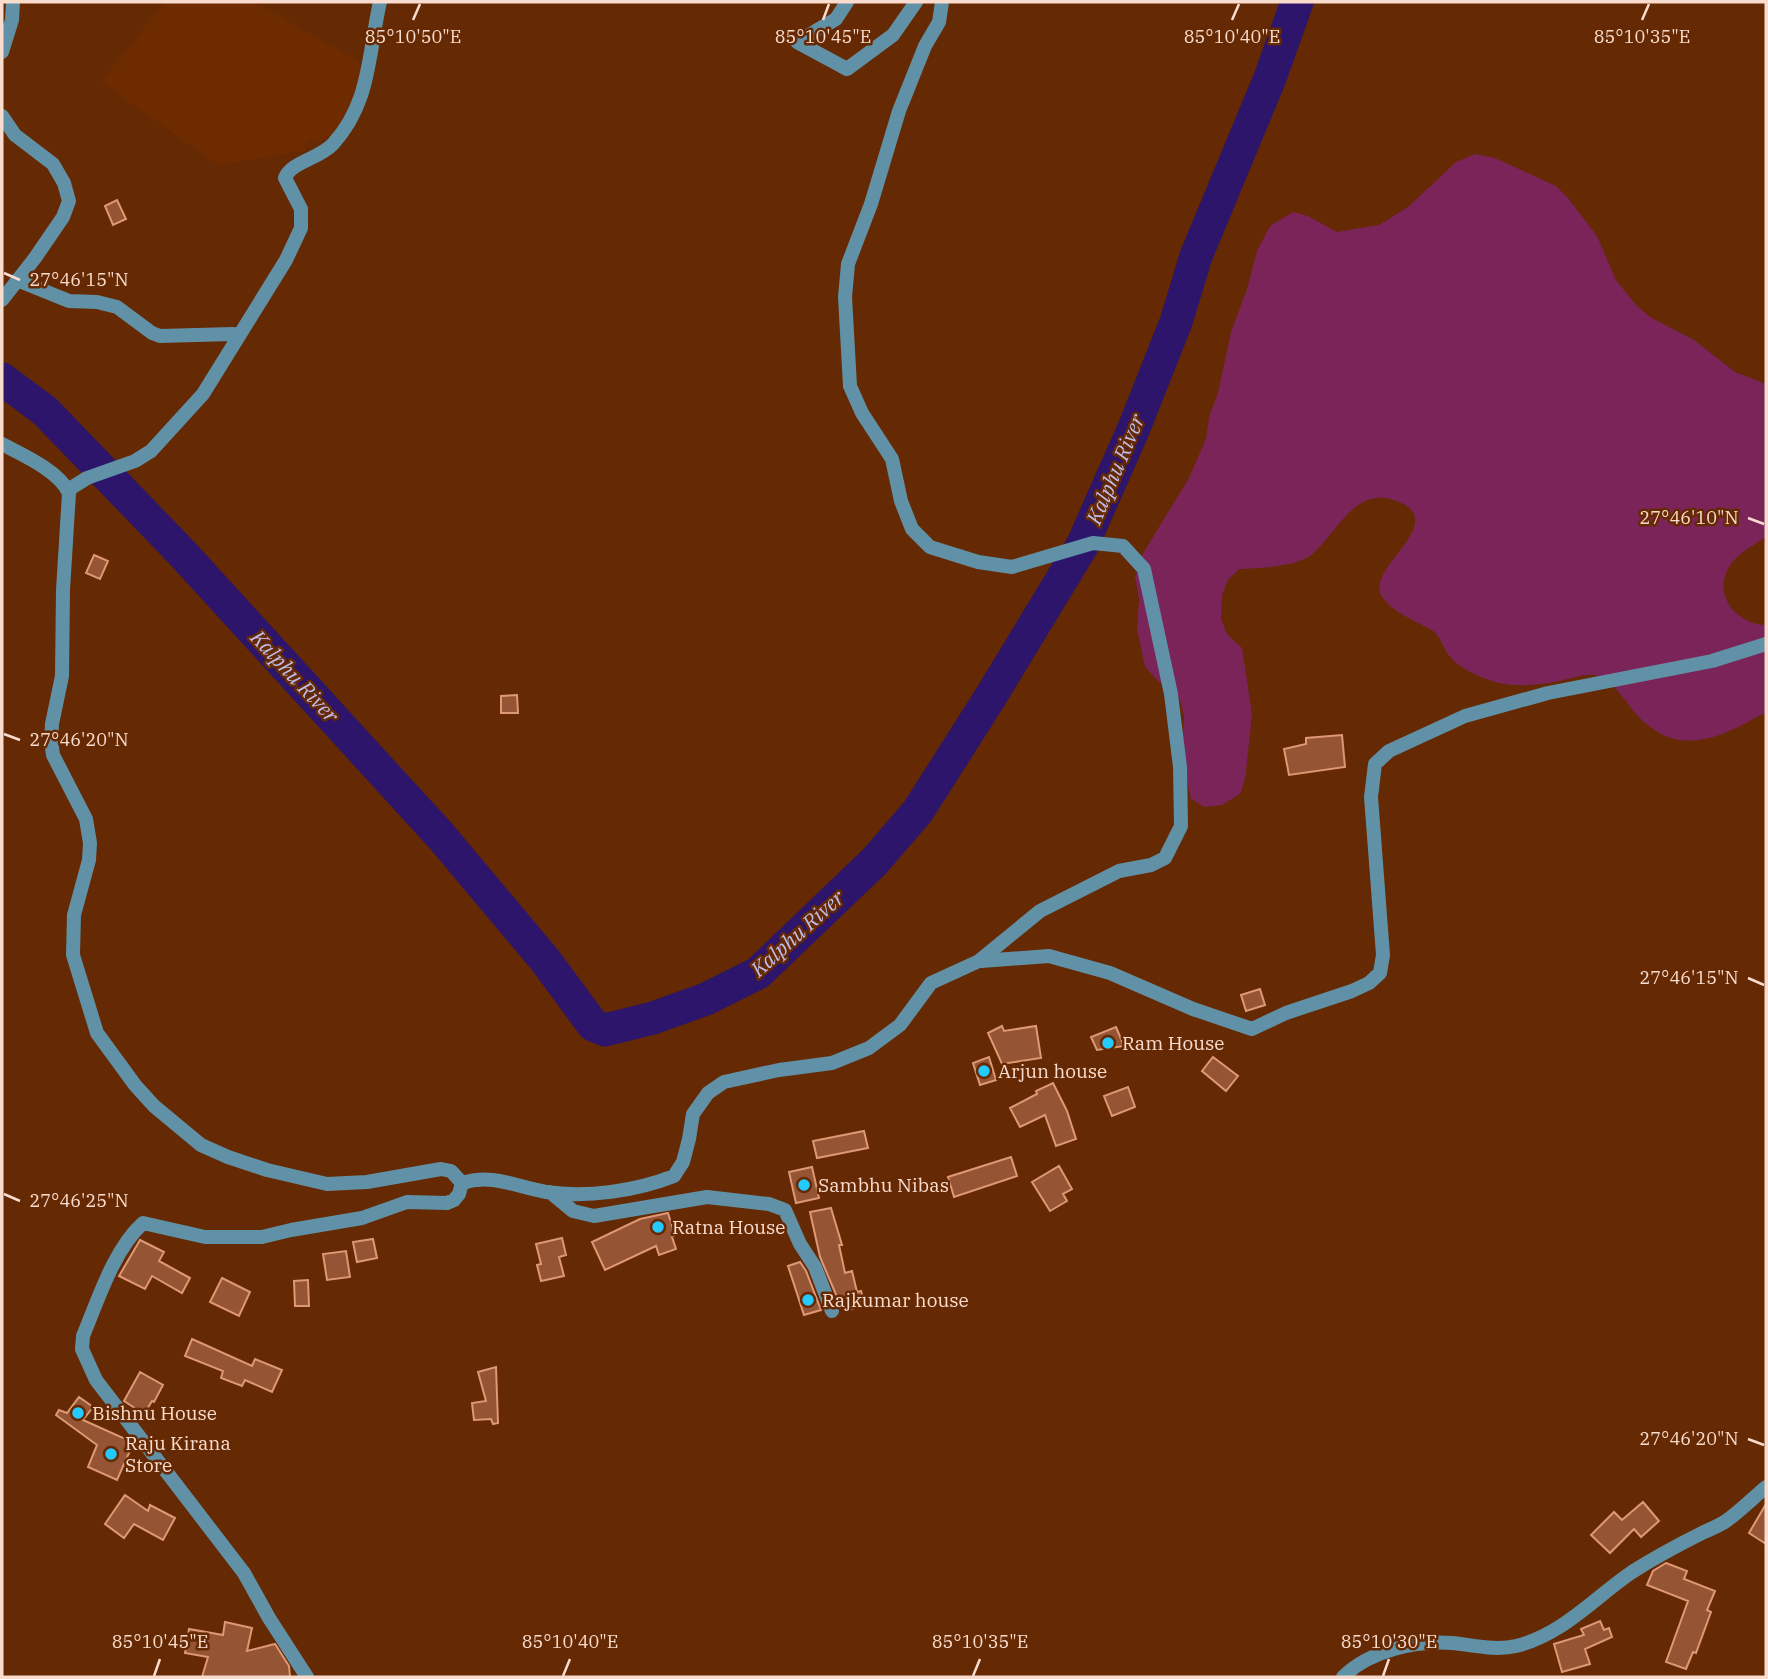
<svg xmlns="http://www.w3.org/2000/svg" width="1768" height="1679" font-family="'IBM Plex Serif',serif">
<style>
.built{fill:#6f2b00}
.green{fill:#7b2459}
.lines{fill:none;stroke-linecap:round;stroke-linejoin:round}
.river{stroke:#2c156a;stroke-width:33}
.building{fill:#955433;stroke:#de9875;stroke-width:2}
.street{stroke:#6091a6;stroke-width:14}
.ticks{fill:none;stroke:#fadcce;stroke-width:2.5}
.poi-dot{fill:#24c9fe;stroke:#652903;stroke-width:2.5}
.labels{text-anchor:middle;dominant-baseline:central;stroke-width:5;stroke-linejoin:round;paint-order:stroke}
.poi-label{font-size:19px;fill:#fadcce;stroke:#652903;text-anchor:start}
.water-label{font-size:21px;font-style:italic;fill:#bfbdec;stroke:#652903}
.ticks-label{font-size:18px;text-anchor:middle;fill:#fadcce;stroke:#652903;stroke-width:5;stroke-linejoin:round;paint-order:stroke}
</style>
<rect width="100%" height="100%" fill="#652903"/>
<path class="built" d="M165 2H255L358 61 364 76 359 90 332 135 317 143 309 138 304 151 218 165 101 82Z"/>
<path class="green" d="M1475 154 1495 158 1556 186 1568 198 1597 236 1616 280 1636 305 1650 317 1694 340 1735 372 1766 384V537C1754 545 1740 552 1731 564 1711 593 1735 624 1766 625V712C1722 737 1678 760 1637 715 1626 703 1616 684 1601 677 1589 671 1572 679 1559 681 1535 686 1509 688 1486 679 1471 673 1456 666 1447 653 1442 645 1440 636 1433 631 1416 620 1391 613 1381 595 1366 568 1449 523 1399 502 1355 483 1338 533 1311 555 1296 567 1258 568 1239 569L1228 580 1222 595 1221 619 1227 634 1242 648 1252 714 1245 780 1240 794 1222 805 1205 807 1191 799 1182 757 1184 716 1180 700 1176 692 1158 681 1145 667 1137 629 1139 599 1135 577 1142 555 1189 478 1206 439 1209 417 1218 393 1231 332 1247 289 1257 251 1270 226 1293 212 1308 216 1337 232 1379 225 1408 207 1456 162Z"/>
<g class="lines">
<path class="river" d="M2 379 45 411 182 553 440 835 545 960 593 1025 605 1030 653 1018 706 999 758 973 875 861 918 811 991 696 1082 546 1134 428 1176 322 1196 256 1270 78 1297 2"/>
</g>
<path class="building" d="M117 200 126 219 113 225 105 206Z
M94 555 108 561 100 579 86 573Z
M517 695 518 713H501V696Z
M1342 735 1345 767 1289 775 1284 749 1306 744V738Z
M1260 989 1265 1005 1246 1011 1241 995Z
M1002 1026 1004 1031 1036 1026 1041 1058 1002 1064 988 1033Z
M1116 1027 1124 1046 1097 1050 1091 1037Z
M989 1057 996 1080 980 1085 973 1063Z
M1213 1057 1238 1076 1226 1091 1202 1071Z
M1053 1083 1067 1111 1076 1139 1056 1146 1045 1115 1020 1127 1010 1108 1037 1094 1036 1091Z
M1128 1087 1135 1107 1112 1116 1104 1096Z
M864 1131 868 1148 817 1158 813 1141Z
M1011 1157 1017 1176 954 1197 948 1177Z
M1059 1166 1072 1189 1063 1194 1067 1201 1050 1211 1032 1182Z
M812 1167 819 1198 796 1203 789 1172Z
M831 1208 842 1245H839L845 1273 852 1271 857 1292 861 1291 865 1305 845 1311 843 1304H840L820 1257 810 1212Z
M668 1213 675 1235 672 1237 676 1249 659 1255 656 1246 605 1270 592 1242 640 1219Z
M562 1238 566 1255 559 1257 564 1276 541 1281 537 1265 541 1264 536 1244Z
M373 1239 377 1258 357 1262 353 1242Z
M140 1240 164 1252 159 1261 190 1278 182 1293 152 1276 145 1289 119 1276Z
M346 1251 350 1277 327 1280 323 1254Z
M800 1262 806 1271 821 1310 804 1315 788 1266Z
M222 1278 250 1292 239 1316 210 1302Z
M308 1280 309 1306H295L294 1281Z
M192 1339 252 1366 255 1359 282 1370 272 1392 245 1380 242 1386 221 1378 223 1371 185 1356Z
M496 1367 498 1423 493 1424 491 1419 474 1420 472 1403 486 1401 478 1372Z
M140 1372 163 1385 154 1402 152 1401 144 1414 124 1401Z
M79 1397 93 1407 83 1420 130 1441 133 1444 117 1480 88 1467 97 1445 56 1415 59 1410 67 1413Z
M125 1495 148 1511 150 1505 175 1518 163 1540 134 1524 124 1538 105 1524Z
M1643 1502 1659 1521 1641 1537 1634 1529 1610 1553 1591 1535 1614 1512 1622 1520Z
M1766 1504V1544L1749 1533Z
M1666 1563 1687 1571 1684 1579 1715 1591 1707 1610 1711 1612 1696 1653 1693 1652 1686 1669 1666 1662 1688 1601 1647 1585 1653 1571Z
M1600 1621 1604 1630 1609 1628 1612 1637 1585 1649 1590 1664 1562 1672 1554 1644 1584 1635 1581 1629Z
M225 1622 252 1628 247 1651 275 1644 289 1666 290 1677H202L208 1657 185 1653 189 1629 223 1635Z"/>
<g class="lines">
<path class="street" d="M847 2 836 19 797 42 847 69 893 35 916 2
M2 52 12 20 13 2
M2 116 15 135 53 164 64 183 69 201 63 217 35 258 2 300
M17 280 69 301 97 302 117 307 152 333 160 336 233 334 239 336
M2 444C23 455 59 471 69 493L63 590 62 676 52 724 51 741 53 755 86 819 90 843 89 860 74 915 73 955 97 1033 135 1085 154 1106 201 1145 228 1157 267 1170 327 1184 367 1182 441 1169 451 1171 462 1183
M69 493 71 488 87 478 135 461 151 451 203 394 286 260 301 228V209L285 178C291 162 319 159 333 144 371 102 368 54 380 2
M981 961 1049 956 1110 973 1193 1009 1252 1029 1286 1013 1352 991 1369 983 1380 973 1383 955 1371 797 1375 764 1389 751 1465 716 1548 693 1712 661 1766 644
M462 1183C493 1173 516 1187 546 1192 587 1198 636 1191 674 1176L683 1162 689 1139 693 1114 708 1093 724 1082 779 1070 832 1063 869 1048 900 1025 931 983 979 961 1040 911 1119 871 1151 865 1165 858 1181 826 1180 767 1171 694 1144 569 1123 546 1093 543 1012 567 978 562 930 547 912 529 901 501 892 459 862 413 850 386 845 297 848 264 871 204 899 111 925 46 939 22 942 2
M550 1192 573 1211 594 1216 707 1197 769 1204 785 1210 800 1244 815 1267 832 1311
M307 1677 269 1618 244 1573 96 1380 82 1349 83 1336C98 1300 114 1249 143 1223L205 1237H262L291 1230 362 1218 407 1202 447 1203 454 1200 459 1194 462 1183
M1343 1677C1369 1651 1416 1640 1452 1643 1473 1645 1495 1651 1516 1646 1562 1635 1594 1598 1632 1572 1654 1558 1678 1545 1702 1533 1710 1529 1719 1526 1726 1521 1740 1511 1753 1498 1766 1487"/>
</g>
<path class="ticks" d="M413 20 420 4M823 20 829 4M1232 20 1239 4M1642 20 1649 4M4 273 20 280M1748 518 1764 524M4 734 20 740M1748 978 1764 985M4 1194 20 1201M1748 1439 1764 1445M154 1676 160 1659M563 1676 570 1659M973 1676 980 1659M1383 1676 1389 1659"/>
<g class="poi-dot">
<circle cx="1108" cy="1043" r="7"/>
<circle cx="984" cy="1071" r="7"/>
<circle cx="804" cy="1185" r="7"/>
<circle cx="658" cy="1227" r="7"/>
<circle cx="808" cy="1300" r="7"/>
<circle cx="78" cy="1413" r="7"/>
<circle cx="111" cy="1454" r="7"/>
</g>
<g class="labels">
<g class="poi-label">
<text x="1122" y="1043">Ram House</text>
<text x="998" y="1071">Arjun house</text>
<text x="818" y="1185">Sambhu Nibas</text>
<text x="672" y="1227">Ratna House</text>
<text x="822" y="1300">Rajkumar house</text>
<text x="92" y="1413">Bishnu House</text>
<text x="125" y="1443">Raju Kirana<tspan x="125" dy="22">Store</tspan></text>
</g>
<g class="water-label">
<text transform="translate(1115 469) rotate(-67)">Kalphu River</text>
<text transform="translate(295 676) rotate(47)">Kalphu River</text>
<text transform="translate(797 933) rotate(-42)">Kalphu River</text>
</g>
</g>
<g class="ticks-label">
<text x="413" y="43">85°10'50"E</text>
<text x="823" y="43">85°10'45"E</text>
<text x="1232" y="43">85°10'40"E</text>
<text x="1642" y="43">85°10'35"E</text>
<text x="79" y="286">27°46'15"N</text>
<text x="1689" y="524">27°46'10"N</text>
<text x="79" y="746">27°46'20"N</text>
<text x="1689" y="984">27°46'15"N</text>
<text x="79" y="1207">27°46'25"N</text>
<text x="1689" y="1445">27°46'20"N</text>
<text x="160" y="1648">85°10'45"E</text>
<text x="570" y="1648">85°10'40"E</text>
<text x="980" y="1648">85°10'35"E</text>
<text x="1389" y="1648">85°10'30"E</text>
</g>
<rect width="1768" height="1679" fill="none" stroke="#fadcce" stroke-width="7"/>
</svg>
